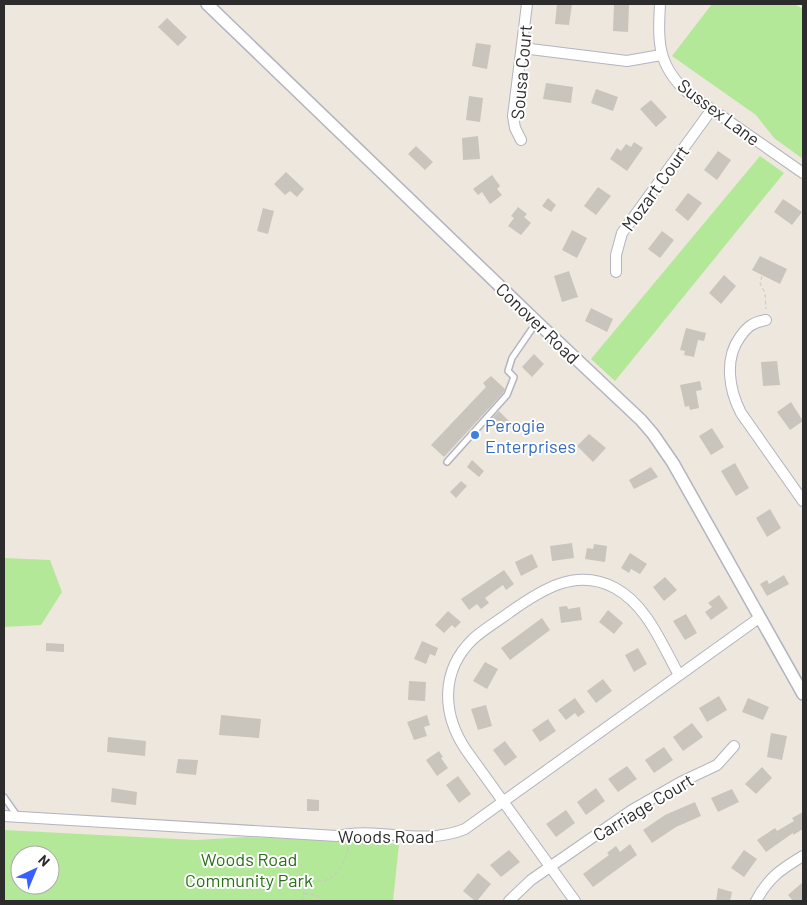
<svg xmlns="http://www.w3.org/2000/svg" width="807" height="905" font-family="Barlow,sans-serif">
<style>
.green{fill:#b3e898;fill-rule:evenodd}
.building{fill:#c9c5bc}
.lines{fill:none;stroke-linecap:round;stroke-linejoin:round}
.service-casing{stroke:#b2b4c0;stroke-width:8}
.minor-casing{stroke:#b2b4c0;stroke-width:12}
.tertiary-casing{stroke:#b2b4c0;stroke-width:14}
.path{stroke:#c8c8c8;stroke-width:1;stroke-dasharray:4 2.5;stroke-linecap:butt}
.service{stroke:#fff;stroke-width:5}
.minor{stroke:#fff;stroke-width:10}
.tertiary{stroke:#fff;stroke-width:11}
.shop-dot{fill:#3f7fe0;stroke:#fff;stroke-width:2}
.labels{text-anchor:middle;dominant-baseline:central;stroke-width:4;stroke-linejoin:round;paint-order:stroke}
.street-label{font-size:18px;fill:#2c2c2c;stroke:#fff}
.shop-label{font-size:18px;fill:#366cbe;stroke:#fff;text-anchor:start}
.park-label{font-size:18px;fill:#296f17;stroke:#fff}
</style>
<rect width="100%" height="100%" fill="#eee7de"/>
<path class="green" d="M712 4H794L803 9V159L774 138 756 115 672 56Z
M760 156 784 173 615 381 591 359Z
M4 558 50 560 62 592 41 625 4 627Z
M4 830 196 840 246 837 399 844 393 901H4ZM20 855H50V885H20Z"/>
<path class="building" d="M557 4H572L569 25 555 24Z
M614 4 629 5 628 32 613 31Z
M167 18 187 37 178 46 158 27Z
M476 43 491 45 487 69 472 66Z
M546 83 573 87 571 103 543 99Z
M596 89 618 97 613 111 591 103Z
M469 96 483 98 480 122 466 120Z
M651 100 667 117 656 127 640 109Z
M478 136 480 159 463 160 462 138Z
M634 142 643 148 627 171 610 159 617 148 621 151 626 144 631 147Z
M416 146 433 162 425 170 408 154Z
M718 151 731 160 717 180 704 170Z
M286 172 304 189 297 197 290 191 285 195 274 184Z
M492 175 500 186 497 189 502 195 490 204 482 192 478 195 473 189Z
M598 187 611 196 596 215 584 206Z
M688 193 702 203 688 221 675 210Z
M548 198 556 205 551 212 542 206Z
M783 199 802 212 792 225 774 212Z
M518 207 527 214 524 217 531 223 521 235 508 226 514 218 511 216Z
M263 208 274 211 268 234 257 231Z
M572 230 587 238 577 258 562 250Z
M662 231 674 240 660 258 648 249Z
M760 256 787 269 780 284 752 270Z
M569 271 578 297 562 302 554 276Z
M724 275 736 286 721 304 709 293Z
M591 308 613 319 607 332 585 321Z
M686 328 706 333 704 341 698 340 694 357 684 355 685 351 680 350Z
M534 354 544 364 532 377 522 367Z
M777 361 780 385 763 386 761 362Z
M491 376 505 389 503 393 444 457 431 445 486 387 483 383Z
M700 381 702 390 696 391 699 408 690 410 689 406 685 407 680 385Z
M791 402 803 421 790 430 777 412Z
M499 411 513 425 506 433 491 419Z
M712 428 724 447 711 455 699 436Z
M589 434 606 448 593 462 577 446Z
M472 460 484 471 479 477 467 467Z
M735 463 749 488 736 496 721 471Z
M651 467 658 477 634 489 629 480Z
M461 481 467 486 456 498 450 492Z
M770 509 781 528 767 537 756 518Z
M572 543 574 558 552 561 550 546Z
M594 544 607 546 605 562 585 559 587 548 593 549Z
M630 553 647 564 640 574 631 569 629 573 621 568Z
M532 554 538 567 521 576 515 562Z
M504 570 514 584 506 590 503 585 485 598 489 603 481 609 477 604 469 610 461 599Z
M784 575 789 584 767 596 760 584 767 580 769 584Z
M665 577 677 590 664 601 653 587Z
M719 595 728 608 711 620 705 612 712 607 708 603Z
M567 606 568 609 580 607 582 620 561 623 559 607Z
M608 610 623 623 614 634 599 622Z
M448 611 461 622 455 628 452 625 444 633 435 625Z
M686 614 697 633 685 640 673 621Z
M542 618 550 630 510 660 501 648Z
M422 641 438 648 435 656 430 654 426 664 414 659Z
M46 643 64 644V652L46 651Z
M638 648 647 664 634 672 625 655Z
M485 662 498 669 487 689 473 681Z
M603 679 612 691 596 703 587 691Z
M409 681 426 682 425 701 408 700Z
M719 696 727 710 707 722 699 708Z
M575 698 585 712 578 717 575 713 566 720 558 710Z
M748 698 769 707 763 720 742 712Z
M486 705 492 726 478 730 471 709Z
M221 715 261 719 259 738 219 735Z
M427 715 430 725 424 727 427 736 414 740 407 722Z
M548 719 556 731 540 742 532 730Z
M692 723 703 737 683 751 673 737Z
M771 733 787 736 782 760 767 757Z
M108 737 146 741 145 756 107 752Z
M505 741 517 757 505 766 493 750Z
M664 747 673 760 654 773 645 760Z
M439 751 443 757 441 758 448 768 437 776 426 760Z
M178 759 198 760 196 775 176 773Z
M627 766 637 779 618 792 608 779Z
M762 767 772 778 756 794 745 784Z
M458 776 471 794 459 803 446 785Z
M112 788 137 792 136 805 111 802Z
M596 788 605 801 586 815 577 802Z
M732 789 739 802 718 812 711 798Z
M307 799 319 800V811H307Z
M695 802 701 816 676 827 652 843 643 830 665 815Z
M566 810 575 823 556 837 546 824Z
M803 812V829L793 835V833L766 852 757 840 775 828 777 831 794 821 792 818Z
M630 844 637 855 593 887 583 874 609 855 607 853 616 846 620 852Z
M509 850 520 862 501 877 490 865Z
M744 850 757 859 744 877 731 868Z
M478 873 491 884 477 901H475L463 891Z
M803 882V901H793L788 895Z
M718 888 732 892 730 901H716Z"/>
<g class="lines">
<g class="service-casing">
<path id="service" d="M447 462 507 395 514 377 508 371 512 358 536 323
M4 797 18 817"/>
</g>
<g class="minor-casing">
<path id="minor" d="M660 4C658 41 657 65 687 92L803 173
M522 48 627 61 661 55
M521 140 515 128 513 116 527 4
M616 272V255L622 233 712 109
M766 320C753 322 747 327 740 337 724 359 729 390 741 413L803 501
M4 816 337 836C380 826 420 847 465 829L759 618
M509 901 531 880 632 810 681 782 717 765 734 746
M575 901 466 750C442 714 440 671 473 639 484 629 498 621 510 612 541 590 576 567 615 588 647 605 662 645 679 675
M756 901C768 878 781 869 803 856"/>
</g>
<g class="tertiary-casing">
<path id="tertiary" d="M207 4 537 322 641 420 653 434 673 463 803 694"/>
</g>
<path class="path" d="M762 276 760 283 765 293 766 309
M291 879C301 880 316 883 326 880 339 876 347 857 349 845
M304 894 317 895 323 901
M303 901 305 881"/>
<use href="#service" class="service"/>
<use href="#minor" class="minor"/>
<use href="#tertiary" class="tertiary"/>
</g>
<circle class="shop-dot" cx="475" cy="435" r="5"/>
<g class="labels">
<g class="street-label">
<text transform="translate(521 72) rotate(-85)">Sousa Court</text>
<text transform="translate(719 112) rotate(37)">Sussex Lane</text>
<text transform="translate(655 188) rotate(-54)">Mozart Court</text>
<text transform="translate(538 323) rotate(44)">Conover Road</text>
<text transform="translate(643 807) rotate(-31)">Carriage Court</text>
<text x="386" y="836">Woods Road</text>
</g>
<g class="shop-label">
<text x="485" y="425">Perogie<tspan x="485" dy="21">Enterprises</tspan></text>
</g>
<g class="park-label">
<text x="249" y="859">Woods Road<tspan x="249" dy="21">Community Park</tspan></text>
</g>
</g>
<rect width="807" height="905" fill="none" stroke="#2c2c2c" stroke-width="10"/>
<g transform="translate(35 870) rotate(44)"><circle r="24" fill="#ffffff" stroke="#ababab"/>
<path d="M0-4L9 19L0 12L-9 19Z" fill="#3a5fff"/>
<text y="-8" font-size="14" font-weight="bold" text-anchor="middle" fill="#2c2c2c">N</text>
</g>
</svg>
